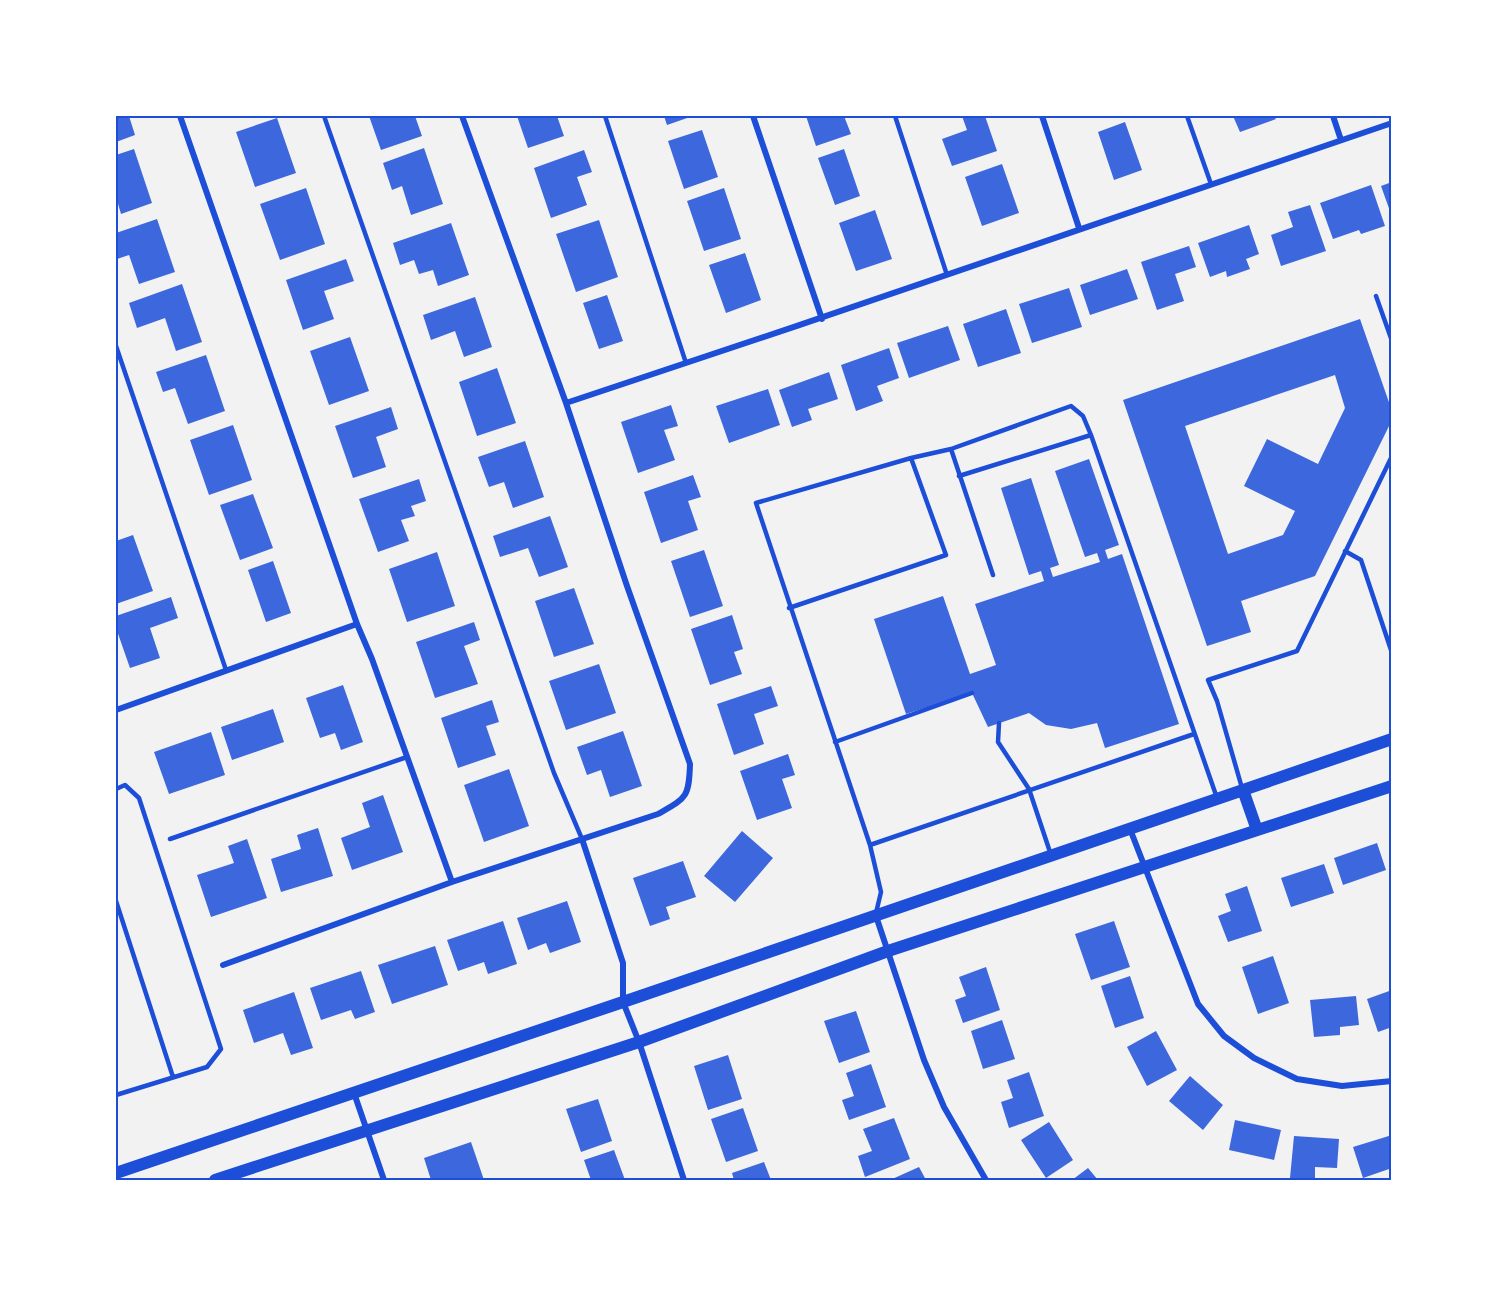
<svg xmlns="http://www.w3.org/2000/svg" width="1507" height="1296" font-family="'Nunito Sans',sans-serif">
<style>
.building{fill:#3d67dc;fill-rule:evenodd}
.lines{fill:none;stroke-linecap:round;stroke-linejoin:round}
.service{stroke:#1d4ed8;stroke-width:4.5}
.minor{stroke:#1d4ed8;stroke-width:6}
.secondary{stroke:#1d4ed8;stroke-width:12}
.neatline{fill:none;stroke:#1d4ed8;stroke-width:2}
</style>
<rect width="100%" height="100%" fill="#f2f2f2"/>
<path class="building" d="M116 116H129L135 135 116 142Z
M369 116H415L422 136 381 150Z
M517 116H557L564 136 528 148Z
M664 116H693L667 125Z
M806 116H844L851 134 816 146Z
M962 116H985L997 151 952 166 942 139 967 130Z
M1233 116H1274L1276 119 1240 132Z
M277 118 296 173 255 187 236 132Z
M1125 122 1142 170 1114 180 1098 132Z
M702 130 718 177 684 189 668 141Z
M424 148 443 204 411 215 402 186 392 190 383 163Z
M134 149 152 203 121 214 116 197V155Z
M844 149 860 196 835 205 818 158Z
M584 150 592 172 577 177 587 205 551 218 534 168Z
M1002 164 1019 213 982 226 965 177Z
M1392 182V214H1391L1381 186Z
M1371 185 1385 226 1361 234 1359 230 1333 239 1320 203Z
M306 188 325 244 280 260 260 204Z
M724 188 741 239 704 251 687 201Z
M1310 205 1326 251 1281 266 1271 235 1293 227 1288 212Z
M875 210 892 259 856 271 839 223Z
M157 219 175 272 139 284 129 255 117 259 116 233Z
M599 220 618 277 576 292 556 234Z
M451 223 469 275 438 286 433 270 419 274 414 260 400 265 393 243Z
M1249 225 1259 254 1246 259 1250 269 1227 277 1226 271 1210 277 1198 243Z
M1189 246 1196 267 1175 274 1184 301 1157 310 1141 262Z
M745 253 761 300 726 313 709 265Z
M346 259 354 281 324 291 334 319 303 330 286 280Z
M1127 269 1138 299 1090 315 1080 285Z
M182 284 202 342 176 351 165 318 137 328 129 303Z
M1069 288 1082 327 1032 343 1019 304Z
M607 295 623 341 599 349 583 303Z
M475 297 492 347 464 357 455 331 431 340 423 315Z
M1006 309 1021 353 978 367 963 324Z
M1360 319 1392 411V420L1315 576 1241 601 1251 632 1207 646 1123 400ZM1335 375 1345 408 1318 464 1267 439 1244 486 1295 511 1283 535 1228 554 1185 426Z
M948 326 960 360 909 378 897 343Z
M350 337 369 391 329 405 310 351Z
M889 348 899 378 877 386 883 401 856 411 841 365Z
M206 355 225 411 188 424 175 388 163 392 156 372Z
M497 368 516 423 477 436 459 382Z
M829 372 838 399 808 409 812 420 792 427 779 390Z
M768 389 780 425 729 443 716 406Z
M671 405 678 426 664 430 675 460 638 473 621 422Z
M391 407 398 429 376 437 386 467 353 478 335 426Z
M233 425 252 480 209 495 190 440Z
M525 441 544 497 513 508 504 482 489 487 478 457Z
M1089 459 1119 545 1105 550 1108 559 1122 554 1179 724 1105 748 1097 723 1071 729 1046 725 1029 713 988 727 972 693 906 714 874 619 943 596 970 674 996 665 975 604 1044 581 1041 571 1029 575 1001 488 1031 478 1059 565 1050 568 1053 577 1100 562 1097 553 1085 557 1055 471Z
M693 475 701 497 688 501 698 530 661 543 644 492Z
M419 479 426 501 411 506 415 516 401 520 409 541 378 552 359 499Z
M253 494 273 548 240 560 220 505Z
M550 516 568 567 539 577 528 548 500 557 493 536Z
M133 535 153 591 116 604V541Z
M704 550 723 606 690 617 671 561Z
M437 552 455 606 407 622 389 569Z
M273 561 291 613 266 622 248 570Z
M574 588 594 644 554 657 535 601Z
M171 597 178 618 150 628 160 658 130 668 116 628V616Z
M732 615 743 649 734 652 742 674 710 685 691 629Z
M474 622 480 640 464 646 478 684 435 698 416 642Z
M599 664 616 713 566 730 549 681Z
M343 685 363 742 341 750 335 733 320 738 306 698Z
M771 686 778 706 754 714 764 744 734 755 717 704Z
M492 700 499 722 486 726 496 755 458 768 441 718Z
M273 709 284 742 232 760 221 727Z
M623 731 642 786 610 797 601 770 587 775 577 747Z
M211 732 225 775 169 794 154 752Z
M788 754 795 775 782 779 792 808 757 820 740 771Z
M509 769 529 826 484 842 464 785Z
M383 795 403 852 352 870 341 838 370 827 362 803Z
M318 828 333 876 281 892 271 859 301 849 297 835Z
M742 831 773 858 735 902 704 876Z
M247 839 267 898 211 917 197 875 234 863 228 846Z
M1377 843 1386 870 1343 885 1334 858Z
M683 861 696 897 666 907 670 919 650 926 633 878Z
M1324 864 1334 893 1291 907 1281 878Z
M1247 886 1262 931 1228 942 1218 916 1231 911 1225 894Z
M567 901 581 942 550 953 546 943 528 950 517 918Z
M503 921 517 964 488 974 484 962 458 971 447 940Z
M1114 921 1130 967 1091 980 1075 934Z
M435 946 448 985 392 1004 378 965Z
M1273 956 1289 1003 1258 1014 1242 967Z
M986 967 1000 1010 963 1023 955 1000 966 996 959 977Z
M361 971 375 1012 355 1019 351 1010 321 1020 310 988Z
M1130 976 1144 1018 1115 1028 1101 986Z
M1392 990V1027L1378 1032 1367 999Z
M294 992 313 1048 291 1055 283 1033 254 1043 243 1010Z
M1356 996 1359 1025 1340 1027V1035L1314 1037 1310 1000Z
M856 1011 870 1052 839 1063 824 1021Z
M1002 1020 1015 1059 983 1069 971 1031Z
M1156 1031 1177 1070 1147 1086 1127 1047Z
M728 1055 742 1099 708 1110 694 1066Z
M871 1064 886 1107 849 1120 842 1100 854 1096 846 1073Z
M1029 1072 1044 1116 1009 1128 1001 1102 1013 1098 1007 1080Z
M1190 1076 1223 1105 1203 1130 1169 1101Z
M598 1099 612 1141 581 1152 566 1109Z
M743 1108 758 1151 726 1162 711 1119Z
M894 1118 910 1159 865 1177 858 1156 872 1151 863 1129Z
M1235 1120 1281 1130 1274 1160 1229 1150Z
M1049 1122 1073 1160 1046 1178 1021 1140Z
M1392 1135V1168L1363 1178 1353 1147Z
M1294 1136 1339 1139 1337 1168 1315 1167V1179L1290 1178Z
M471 1142 484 1180H431L424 1158Z
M614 1150 625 1180H591L584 1160Z
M764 1162 771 1180H734L732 1173Z
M919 1167 926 1180H890Z
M1088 1168 1098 1180H1072Z"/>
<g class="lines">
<path class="service" d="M324 116 554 773 582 839
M605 116 686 363
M895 116 947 275
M1187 116 1211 184
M1376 296 1392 341
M116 346 226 670
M951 449 993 575
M959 476 1091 435
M1345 551 1361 560 1392 653
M789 608 946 555 911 458
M999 723 998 742 1029 789 1051 855
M835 742 972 693
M1242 788 1217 701 1208 680 1297 651 1392 456
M116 789 125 785 139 798 221 1049 207 1067 116 1095
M170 839 407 757
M870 845 1194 734
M116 901 173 1077
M876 913 881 892 870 845 756 503 911 458 951 449 1071 406 1083 416 1091 435 1217 798"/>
<path class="minor" d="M180 116 357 624 372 659 452 882
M753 116 822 319
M1042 116 1079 228
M1333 116 1341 140
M566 403C842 312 1116 217 1392 123
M116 710 357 624
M1130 829 1198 1004 1224 1036 1254 1058 1297 1079 1342 1086 1392 1081
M582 839 623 963V1002L639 1042 684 1180
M876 916 924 1060 944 1107 986 1180
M223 965 452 882 658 814C686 798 689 798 690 764L627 586 566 403 462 116
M354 1093 384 1180"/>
<path class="secondary" d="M1243 790 1257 830
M116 1173 623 1002 1392 739
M215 1180 639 1042 888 951 1392 786"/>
</g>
<rect width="1507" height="1296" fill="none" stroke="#ffffff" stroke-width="234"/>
<rect x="117" y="117" width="1273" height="1062" class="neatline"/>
</svg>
